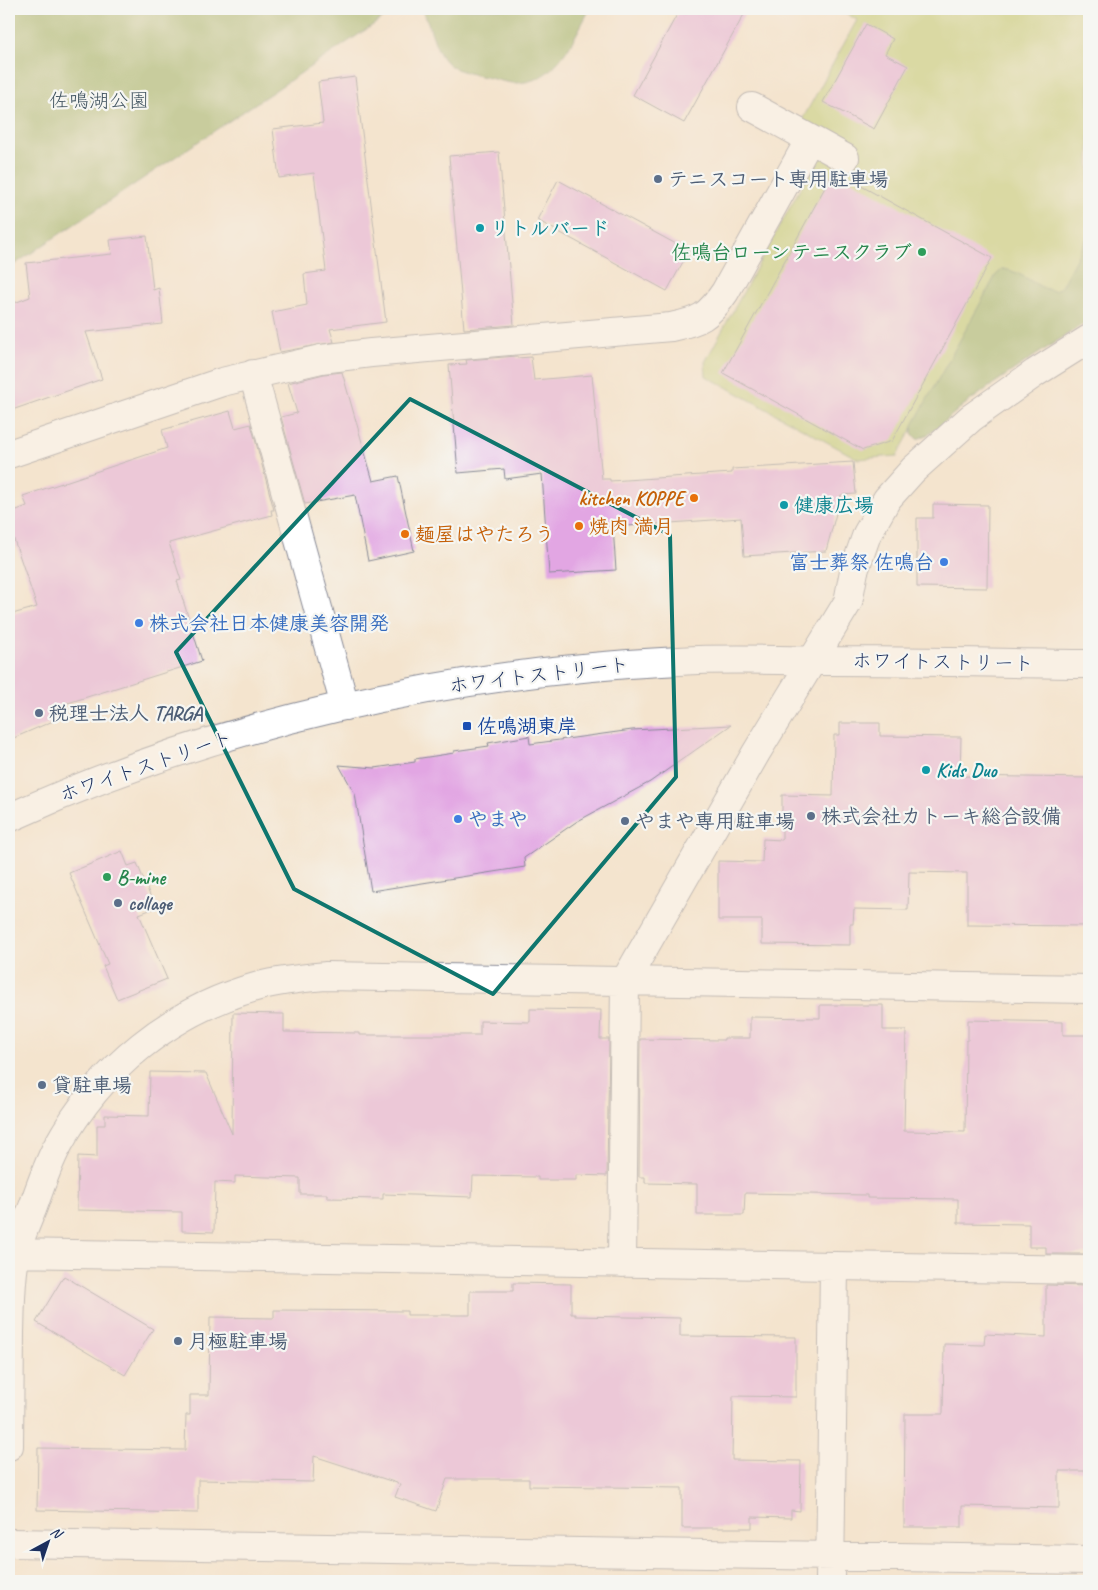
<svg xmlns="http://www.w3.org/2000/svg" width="1098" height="1590" font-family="Caveat,'Klee One',sans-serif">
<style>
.green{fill:#bacc6f;stroke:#6a7e66}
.forest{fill:#93b062;stroke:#577060}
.building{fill:#e2a6e3}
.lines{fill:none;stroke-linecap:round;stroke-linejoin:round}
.minor-casing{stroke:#888a96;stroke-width:30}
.minor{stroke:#fff;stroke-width:28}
.marked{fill:none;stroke:#0f766e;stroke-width:4;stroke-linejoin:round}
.service-dot{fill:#5c6f8a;stroke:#f6f6f2;stroke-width:2}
.culture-dot{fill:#0f9aa8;stroke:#f6f6f2;stroke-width:2}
.leisure-dot{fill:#2e9e5b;stroke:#f6f6f2;stroke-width:2}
.food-dot{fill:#e8710a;stroke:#f6f6f2;stroke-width:2}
.shop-dot{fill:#3f7fe0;stroke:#f6f6f2;stroke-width:2}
.transit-dot{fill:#1a4fb4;stroke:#f6f6f2;stroke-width:2}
.labels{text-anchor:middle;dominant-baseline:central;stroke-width:4.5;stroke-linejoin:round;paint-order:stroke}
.park-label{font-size:20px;fill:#435662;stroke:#f6f6f2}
.service-label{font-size:20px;font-weight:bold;fill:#4e5e75;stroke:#f6f6f2;text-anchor:start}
.culture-label{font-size:20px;font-weight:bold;fill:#0d838f;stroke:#f6f6f2;text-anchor:start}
.leisure-label{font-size:20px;font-weight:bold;fill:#27864d;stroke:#f6f6f2;text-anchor:end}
.food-label{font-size:20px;font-weight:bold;fill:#c56008;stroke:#f6f6f2;text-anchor:start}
.shop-label{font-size:20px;font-weight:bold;fill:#366cbe;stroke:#f6f6f2;text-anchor:start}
.street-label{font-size:20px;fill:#1b2f5e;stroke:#f6f6f2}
.transit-label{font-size:20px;font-weight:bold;fill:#164399;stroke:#f6f6f2;text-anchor:start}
</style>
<rect width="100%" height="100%" fill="#f6f6f2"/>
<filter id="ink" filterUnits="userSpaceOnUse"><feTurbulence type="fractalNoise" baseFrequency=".02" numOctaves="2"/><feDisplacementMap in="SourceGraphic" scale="10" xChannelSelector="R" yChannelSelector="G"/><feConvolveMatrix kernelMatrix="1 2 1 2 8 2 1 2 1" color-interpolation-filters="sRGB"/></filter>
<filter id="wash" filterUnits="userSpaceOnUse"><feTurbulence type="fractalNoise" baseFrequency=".0096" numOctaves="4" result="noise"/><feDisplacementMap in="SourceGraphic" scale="20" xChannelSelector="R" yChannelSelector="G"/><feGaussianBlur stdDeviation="1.12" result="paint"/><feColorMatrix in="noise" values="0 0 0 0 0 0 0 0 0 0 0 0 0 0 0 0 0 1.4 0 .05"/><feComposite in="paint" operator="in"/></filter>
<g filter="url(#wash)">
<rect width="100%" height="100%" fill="#f4e4ce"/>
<path class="green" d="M839 9H1089V320C1047 348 1004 375 964 405 948 417 936 433 917 439L912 433 913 427 897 456 858 459 706 376 705 362 829 136 802 120 857 20Z"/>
<path class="forest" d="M9 9H397L9 268Z
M421 9H590C572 41 556 85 512 83 505 82 497 80 490 78 479 76 455 71 447 63 433 50 432 24 421 9Z
M1089 234V320C1047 348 1004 375 964 405 948 417 936 433 917 439L912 433 913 425 996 275 1003 269C1023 271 1036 289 1055 291L1061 287Z"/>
<g id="blocks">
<path class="building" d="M680 9H747L684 123 633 95Z
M866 24 893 39 885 54 908 66 874 129 823 102Z
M355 77 386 322 330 329 334 342 280 352 272 312 307 305 304 274 326 271 314 173 279 178 273 129 323 123 318 82Z
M499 152 514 325 464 329 449 156Z
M834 171 992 258 892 441 863 450 723 373Z
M558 180 689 251 667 291 537 220Z
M147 236 153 290 159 288 163 324 86 332 102 379 9 411V305L30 297 26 263 112 254 110 240Z
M517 356V358L531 357 534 380 592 375 602 479H610V481L732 473V469L853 462 856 494 841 495 826 551 744 556 741 518 613 527 616 570 549 574 542 474 505 479 504 469 458 473 449 365 467 364 466 360Z
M342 372 373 481 398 476 414 551 368 561 355 495 305 504 281 417 297 413 288 383 324 374Z
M230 411 235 428 251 424 274 510H271L272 515 169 543 181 580 177 581 202 661 55 707 60 718 9 740V615L37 607 9 525V513L27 506 23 496 167 448 162 430Z
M933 504 988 505 987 588 917 587V518H933Z
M840 723H880V736L961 737 960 776 1089 778V926L967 925V873L909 872 908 910 854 909 853 924H850V945L762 944V920H718V861L762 862 763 839 782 840V795L833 796 834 735H840Z
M731 725 650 782 576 822 524 858 525 867 371 891 355 794 339 765 375 768 415 762V759L454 753V751L489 746 488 743 529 736 530 744 632 730Z
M122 851 128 866 137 863 155 908 139 914 167 979 117 999 103 966 108 964 69 873Z
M820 1005H883V1030H906L904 1131 965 1132 966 1040H968V1020L1063 1022V1035H1089V1254H1046V1247H1029V1224L958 1223V1199L867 1198V1195L745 1193 744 1215H697V1184L645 1183V1177H639L640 1039 724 1040V1038H750V1017L820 1018Z
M530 1009 601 1010 600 1039H609L607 1176 576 1175V1180H538V1177L473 1176 472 1197 383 1194V1199L327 1198V1194H300V1178L235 1176V1183L215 1182 214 1232 182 1231V1212L77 1210 78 1156 97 1157V1125H105V1115L149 1116 150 1072 206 1073 232 1134 233 1013 284 1014V1032L359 1033V1035H480V1021L530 1022Z
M64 1276 153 1329 125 1375 36 1322Z
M513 1283 571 1284V1314H575V1316L680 1318V1336L796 1337V1397L733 1396 732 1460 801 1461 800 1511 791 1510V1518L752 1517V1528H682V1488L529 1486V1479H447L436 1511 395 1497 400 1484 314 1456 313 1482 198 1480V1513L37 1510 38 1448 185 1450 186 1415H190V1395H209L210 1317 274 1318V1310L407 1311V1315H470V1291H513Z
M1046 1285 1089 1286V1471H1059V1508L962 1506V1527H904L905 1414H943L944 1344 984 1345 985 1334 1046 1337Z"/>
</g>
</g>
<g filter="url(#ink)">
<use href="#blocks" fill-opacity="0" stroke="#888a96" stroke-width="1"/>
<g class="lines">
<g class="minor-casing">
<path id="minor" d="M752 107 845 158
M253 374 345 706
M9 454 222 382 321 359 371 353 671 327C700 321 708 317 725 292L810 139
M9 818C219 722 449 672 679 661 729 658 779 660 829 661 916 661 1002 663 1089 664
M9 1253 1089 1270
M622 1263 625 981 756 753 848 602 854 571 867 534 887 499 913 470 971 418 1035 373 1089 339
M9 1446C9 1408 10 1370 10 1332 11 1306 10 1279 16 1253 20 1237 27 1222 33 1207 40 1187 47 1166 57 1147 100 1068 171 1010 259 986 281 980 304 978 326 976L1089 989
M9 1543 1089 1560
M830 1581 834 1266"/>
</g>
<use href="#minor" class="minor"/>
</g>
</g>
<path d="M0 0H1098V1590H0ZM410 399 670 535 676 777 493 994 294 889 176 652Z" fill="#f4e4ce" fill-opacity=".55" fill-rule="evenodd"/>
<path class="marked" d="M410 399 670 535 676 777 493 994 294 889 176 652Z"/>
<g class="service-dot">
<circle cx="658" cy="179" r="5"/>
<circle cx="39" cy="713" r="5"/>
<circle cx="811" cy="816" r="5"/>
<circle cx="625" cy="821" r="5"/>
<circle cx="118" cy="903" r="5"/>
<circle cx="42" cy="1085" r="5"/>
<circle cx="178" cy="1341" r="5"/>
</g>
<g class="culture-dot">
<circle cx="480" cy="228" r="5"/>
<circle cx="784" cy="505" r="5"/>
<circle cx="926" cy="770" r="5"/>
</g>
<g class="leisure-dot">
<circle cx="922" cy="252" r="5"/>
<circle cx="107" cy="877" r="5"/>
</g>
<g class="food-dot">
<circle cx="694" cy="498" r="5"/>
<circle cx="579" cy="526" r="5"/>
<circle cx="405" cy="534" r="5"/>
</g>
<g class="shop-dot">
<circle cx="944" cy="562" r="5"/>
<circle cx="139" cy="623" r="5"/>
<circle cx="458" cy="819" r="5"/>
</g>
<rect class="transit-dot" x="462" y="721" width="10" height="10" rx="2.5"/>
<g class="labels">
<g class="park-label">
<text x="99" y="100">佐鳴湖公園</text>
</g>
<g class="service-label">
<text x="668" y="179">テニスコート専用駐車場</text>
<text x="49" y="713">税理士法人 TARGA</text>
<text x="821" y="816">株式会社カトーキ総合設備</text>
<text x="635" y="821">やまや専用駐車場</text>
<text x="128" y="903">collage</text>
<text x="52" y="1085">貸駐車場</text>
<text x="188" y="1341">月極駐車場</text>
</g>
<g class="culture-label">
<text x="490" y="228">リトルバード</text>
<text x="794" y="505">健康広場</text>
<text x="936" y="770">Kids Duo</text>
</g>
<g class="leisure-label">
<text x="912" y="252">佐鳴台ローンテニスクラブ</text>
<text x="117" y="877" text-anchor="start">B-mine</text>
</g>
<g class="food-label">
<text x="684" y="498" text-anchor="end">kitchen KOPPE</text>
<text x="589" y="526">焼肉 満月</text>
<text x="415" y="534">麺屋はやたろう</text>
</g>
<g class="shop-label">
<text x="934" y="562" text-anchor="end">富士葬祭 佐鳴台</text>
<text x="149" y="623">株式会社日本健康美容開発</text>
<text x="468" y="819">やまや</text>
</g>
<g class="street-label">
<text transform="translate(943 662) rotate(1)">ホワイトストリート</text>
<text transform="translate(539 675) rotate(-7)">ホワイトストリート</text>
<text transform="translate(146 766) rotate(-19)">ホワイトストリート</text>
</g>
<g class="transit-label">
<text x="477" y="726">佐鳴湖東岸</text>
</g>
</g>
<rect width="1098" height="1590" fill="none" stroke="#f6f6f2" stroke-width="30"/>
<g transform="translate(48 1542) rotate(40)" stroke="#f6f6f2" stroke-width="4" paint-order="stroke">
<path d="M0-4L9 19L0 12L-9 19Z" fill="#1b2f5e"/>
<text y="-8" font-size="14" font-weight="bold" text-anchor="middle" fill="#1b2f5e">N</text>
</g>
</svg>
